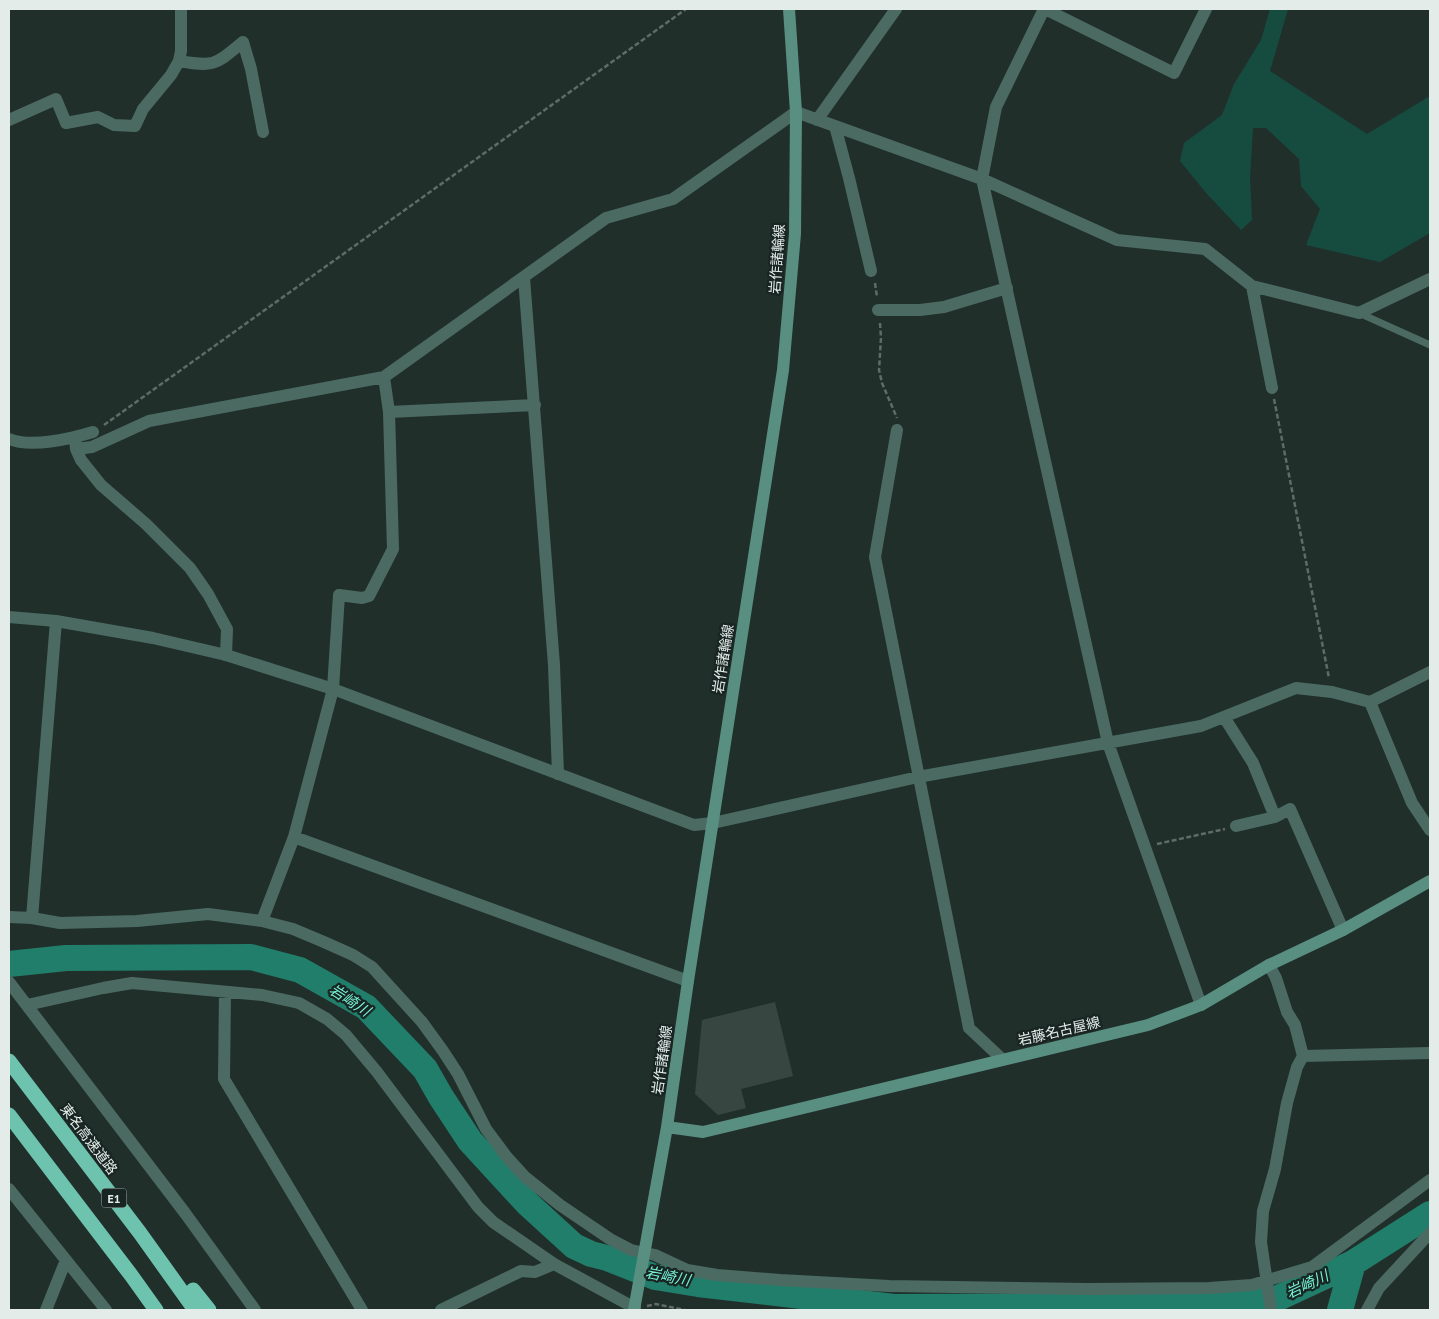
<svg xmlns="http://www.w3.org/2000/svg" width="1439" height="1319" font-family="'PT Sans','Noto Sans JP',sans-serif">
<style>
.green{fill:#164c40}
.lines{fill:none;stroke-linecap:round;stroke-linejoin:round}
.river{stroke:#217e6b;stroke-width:26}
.building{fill:#384642}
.path{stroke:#5f6b68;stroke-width:2.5;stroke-dasharray:5 2.5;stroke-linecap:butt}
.service{stroke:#4b6b62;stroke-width:7}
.minor{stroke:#4b6b62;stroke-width:12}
.tertiary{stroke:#4b6b62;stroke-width:12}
.secondary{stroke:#598f81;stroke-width:12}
.motorway{stroke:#6dc3ae;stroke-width:15}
.labels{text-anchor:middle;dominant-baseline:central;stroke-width:4.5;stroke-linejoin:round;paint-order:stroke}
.shield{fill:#182522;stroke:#a6b0ad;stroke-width:1}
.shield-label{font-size:12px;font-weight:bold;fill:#e3ece9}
.street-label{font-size:14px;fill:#e3ece9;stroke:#182522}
.water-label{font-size:15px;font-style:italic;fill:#76f2d6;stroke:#182522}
</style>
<rect width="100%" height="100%" fill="#212f2b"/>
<path class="green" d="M1270 9H1288L1270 71 1367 134 1430 96V233L1380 262 1306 245 1320 209 1301 186 1299 159 1266 128H1253L1250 178 1252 220 1241 230 1207 194 1180 161 1184 143 1222 115 1234 84 1261 40Z"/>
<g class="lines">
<path class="river" d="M9 964 66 958 251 957 300 970 366 1007 425 1069 441 1097 470 1141 528 1204 574 1246 591 1254 607 1258 655 1277 698 1284 894 1307 1185 1306 1276 1299 1353 1263 1430 1214
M1340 1310 1353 1263"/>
</g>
<path class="building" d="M775 1002 793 1076 741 1089 746 1108 718 1115 695 1094 702 1020Z"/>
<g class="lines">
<path class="path" d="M875 283 877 297
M880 323 881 338 879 370 882 383 897 418
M1274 399 1329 678
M104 425 686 9
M1157 844 1225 829
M647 1306 656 1304 685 1310"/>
<path class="service" d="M1359 313 1430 345"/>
<path class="minor" d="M1044 9 996 107 982 179 1108 743 1201 1005
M1045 9 1174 73 1206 9
M179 61C215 67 215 65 243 42L251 69 263 132
M9 120 56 99 66 123 98 117 114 125 135 126 143 109 171 75 179 61 181 51V9
M817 120 896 9
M835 126 849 178 871 271
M524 278 554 665 558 774
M1252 286 1272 388
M878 310H920L944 307 1007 288
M389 412 535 405
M897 430 875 557 969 1028 1002 1059
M75 437 76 449 81 460 101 485 146 524 190 568 208 594 227 629 226 655
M9 439C31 448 70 439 93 432
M76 449 92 447 149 421 384 377 606 218 673 199 796 112 982 179 1117 240 1205 249 1252 286 1359 313 1430 279
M1370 702 1412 803 1430 830
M1224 717 1253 763 1275 817
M713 823 918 777 1201 726 1296 688 1332 692 1370 702 1430 672
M1236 826 1275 817 1290 809 1343 930
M294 837 688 981
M9 917 32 918 60 923 137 921 208 914 262 921 294 837 333 689 339 595 362 598 369 596 393 549 389 412 384 377
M32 918 56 621
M262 921 293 929 324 942 353 955 372 967 422 1022 443 1051 458 1074 486 1129 506 1156 525 1177 560 1205 610 1239 631 1250 655 1255 687 1270 717 1275 780 1280 889 1286 1088 1289 1209 1288 1252 1285 1312 1267 1430 1180
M1269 965 1276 978 1287 1012 1295 1025 1303 1056 1297 1067 1287 1103 1275 1169 1263 1211 1261 1242 1271 1310
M9 982 185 1213 255 1310
M225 992 224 1079 362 1310
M27 1005 103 988 132 983 262 995 299 1003 327 1019 346 1035 377 1072 478 1207 493 1222 554 1264
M1303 1056 1430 1053
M9 1189 106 1310
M46 1310 66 1260
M441 1310 521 1271 535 1272 554 1264 635 1308
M1367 1310 1379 1288 1430 1233"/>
<path class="tertiary" d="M9 617 56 621 153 638 226 655 333 689 694 825 713 823"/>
<path class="secondary" d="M667 1127 703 1132 1148 1025 1201 1005 1269 965 1343 930 1430 881
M634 1310 667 1127 688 981 783 370 795 234 796 112 789 9"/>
<path class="motorway" d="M9 1061 140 1233 195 1310
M9 1115 131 1275 156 1310
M193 1290 209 1310"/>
</g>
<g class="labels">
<rect class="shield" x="101.5" y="1188.5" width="25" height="19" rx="4"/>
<g class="shield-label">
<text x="114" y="1198">E1</text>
</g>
<g class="street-label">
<text transform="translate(777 259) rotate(-86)">岩作諸輪線</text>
<text transform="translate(723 659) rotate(-81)">岩作諸輪線</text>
<text transform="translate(1059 1031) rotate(-13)">岩藤名古屋線</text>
<text transform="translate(662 1060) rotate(-82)">岩作諸輪線</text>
<text transform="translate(89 1139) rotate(53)">東名高速道路</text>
</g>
<g class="water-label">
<text transform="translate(350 1000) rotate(33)">岩崎川</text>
<text transform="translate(668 1276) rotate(11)">岩崎川</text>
<text transform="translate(1307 1284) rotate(-25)">岩崎川</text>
</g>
</g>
<rect width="1439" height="1319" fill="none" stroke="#e3ece9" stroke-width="20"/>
</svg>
